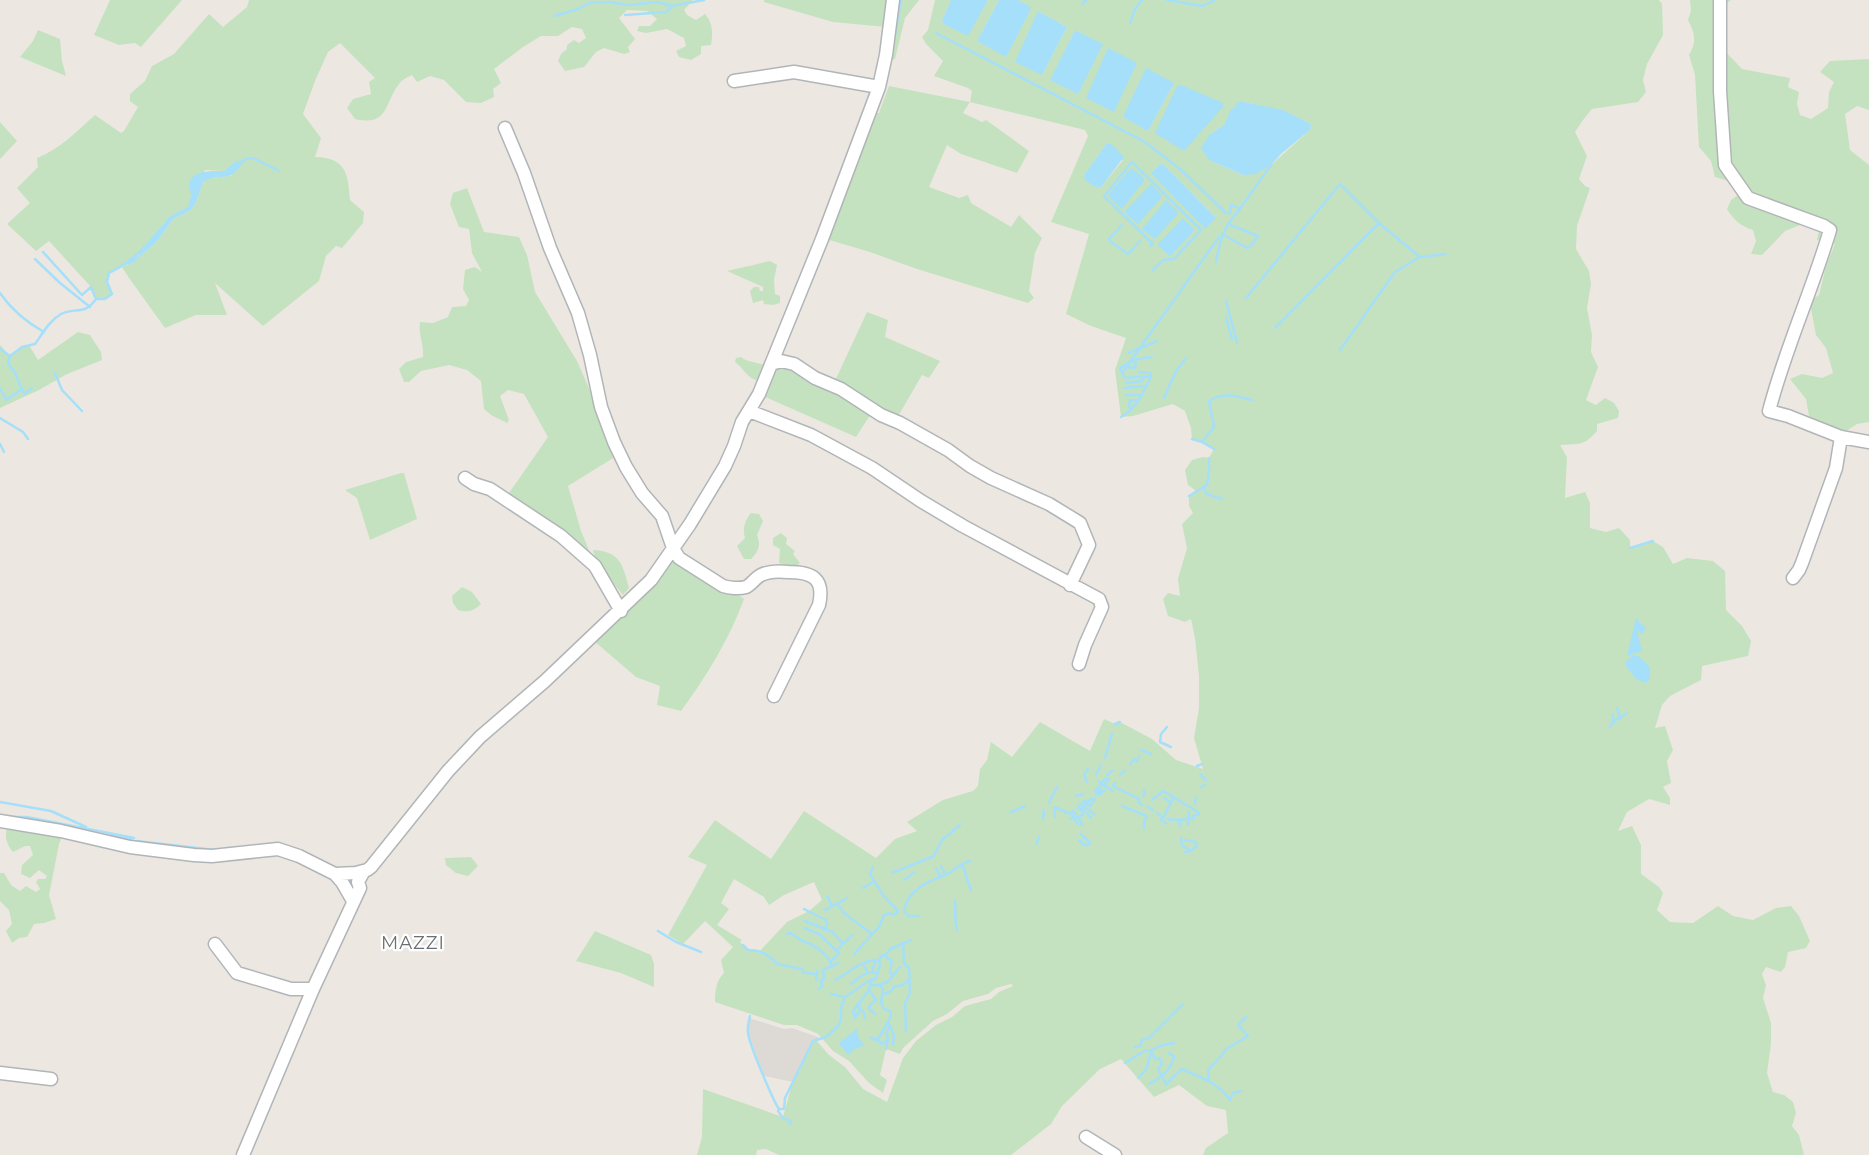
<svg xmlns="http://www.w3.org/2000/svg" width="1869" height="1155" font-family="Montserrat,sans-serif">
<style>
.industrial{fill:#dddad6}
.green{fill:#c4e2bf;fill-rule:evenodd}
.water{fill:#a5dff9}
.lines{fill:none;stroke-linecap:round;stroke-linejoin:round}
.stream{stroke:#a5dff9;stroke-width:2.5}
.minor-casing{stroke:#b2b5b8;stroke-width:15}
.minor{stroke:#fff;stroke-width:12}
.labels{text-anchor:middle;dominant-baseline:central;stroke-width:4.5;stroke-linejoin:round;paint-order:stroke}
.quarter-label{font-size:18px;letter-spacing:1px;fill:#6b7073;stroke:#fff}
</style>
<rect width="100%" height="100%" fill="#ece8e1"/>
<path class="industrial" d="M749 1018 784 1029 792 1028 818 1037 819 1039 813 1041 793 1082 764 1076 748 1033Z"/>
<path class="green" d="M110 0H182L141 47 135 43 119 45 94 35Z
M249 0H693L684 10 687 15 696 20 705 14C713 23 713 33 711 45L701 46V54L691 60 679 57 676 51 686 46 684 38 667 29 646 33 637 31 639 26H650L657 19 647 11 627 10 619 18 635 39 628 47 630 52 624 54 604 48 596 52 584 67 565 71 558 61 561 54 567 49V45L574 40 579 43 586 38 582 29 572 27 558 36H541L523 47 494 69 501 83 493 89 494 97 481 103 466 102 444 80 430 76 417 82 412 75C408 77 401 80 399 84 384 103 389 127 355 119L347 108 353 99 371 94 369 82 375 78 340 43 328 52 315 81 303 114 321 138 315 157C346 158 348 173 350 200L364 212 363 223 342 248 336 246 326 256 319 281 263 326 215 283 227 315H196L165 328 129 278 122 267 109 273 107 282 112 294 105 299H96L91 287 49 241 36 251 7 224 30 203 17 188 38 167 37 158C60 149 77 131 95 115L121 133 124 131 138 107 130 101V94L145 81 152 66 174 54 209 14 223 27 247 7ZM234 162 231 176 208 178 203 182 196 203 191 210 173 219 158 240 133 263 123 266 137 253 139 255 170 217 181 213 190 207 192 195 205 170 224 171Z
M764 0H891L886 27 833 22 764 2Z
M899 0H919L905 18 895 59 889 61Z
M935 0H951L942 20 943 24 967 35 988 0H999L977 41 1006 56 1029 13 1030 7 1018 0H1659L1662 4 1663 35 1647 64 1643 80 1646 92 1638 102 1592 109 1583 120 1575 132 1587 156 1579 179 1585 186 1590 188 1577 226 1576 249 1589 271 1591 284 1587 308 1592 335 1591 352 1598 367 1586 400 1596 405 1605 398 1614 403 1619 411 1618 418 1597 424V431C1584 446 1579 444 1560 445L1567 457 1565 498 1585 492 1590 503V528L1606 532 1619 528 1630 540V547L1653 541 1663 547 1673 564 1687 558 1713 561 1725 571 1726 610 1742 626 1751 641 1748 656 1702 666 1701 680 1670 696 1662 705 1655 728 1665 726 1673 750 1667 761 1671 783 1663 787 1670 798V805L1649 799 1627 812 1618 831 1632 826 1641 845V874L1659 887 1663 893 1657 910 1670 922 1693 923 1718 906 1733 916 1753 920 1776 908 1791 906 1799 916 1810 941 1806 948 1788 952 1785 967 1781 972 1766 967 1762 974 1766 985 1763 998 1771 1023V1044L1767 1073 1773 1092 1784 1095 1793 1102 1796 1113 1792 1126 1799 1135 1804 1155H1203L1206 1148 1228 1133 1226 1110 1207 1106 1179 1085 1154 1097 1121 1059 1100 1069 1062 1106 1051 1124 1011 1155H779L766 1149 757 1150 756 1155H697L702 1137 703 1089 783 1117 792 1084 801 1068 810 1045 816 1040 829 1055 845 1067 863 1089 887 1102 903 1058 916 1041 936 1025 952 1017 965 1006 991 999 999 992 1013 986 1011 984 996 988 988 994 963 1001 947 1014 933 1021 903 1048 900 1054 886 1049 880 1075 887 1080 883 1093 869 1083 849 1061 833 1051 818 1034 797 1025H784L715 1002C715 991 716 981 724 973L721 960 733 947 705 921 683 944 668 935 707 865 688 857 715 820 771 859 804 811 876 858 895 839 917 831 907 822 943 800 973 791 978 786 980 769 987 760 991 742 1012 757 1040 722 1090 751 1104 719 1115 724 1120 722 1152 739 1176 760 1203 769 1194 738 1199 708V676L1195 638 1191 619 1185 622 1168 616 1163 599 1168 593 1180 596 1178 579 1187 548 1182 524 1193 513 1189 506V496L1196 491 1188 485 1185 470 1192 460 1203 457 1209 458 1214 449 1202 442 1192 439 1191 428 1185 411 1173 404 1133 416 1121 417 1115 370 1126 338 1091 326 1066 314 1089 234 1051 222 1088 136 1085 130 970 102 963 113 982 122 986 120 1029 151 1017 173 961 154 947 145 929 187 959 198 968 195 971 203 1011 227 1019 215 1042 238 1035 253 1029 291 1034 298 1028 303 917 269 870 252 826 239 837 219 873 113H879L889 86 970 102 972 91 968 88 934 76 943 61 926 44 922 37 928 30ZM1038 11 1067 27 1042 75ZM1075 30 1078 93H1077L1051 80ZM1174 83 1148 131 1123 116ZM1240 101C1265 106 1288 113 1311 124L1310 130 1271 165 1243 175 1209 160V135L1225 124ZM1107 143 1123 160 1101 187 1097 188 1084 175ZM1162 163 1215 217V218L1151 173ZM734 879 764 897 769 905 784 895 814 882 822 900 809 911 787 922 760 951 748 950 740 942 742 940 717 925 729 909 721 903Z
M1690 0H1731L1727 3 1724 50 1742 69 1790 78 1788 87 1799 92 1797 104 1800 115 1811 119 1828 108 1829 92 1834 82 1820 72 1830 61 1869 59V110L1857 106 1845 114 1850 150 1869 165V422L1857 424 1846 431 1835 430 1809 416 1806 399 1790 379 1802 374 1822 378 1833 373 1826 348 1816 335 1811 309 1805 304 1819 295 1826 266 1835 244 1817 240 1819 230 1808 222 1785 231 1762 255 1751 254 1756 241 1753 230C1740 226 1734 220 1727 209L1731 200 1738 195 1728 181 1715 177 1711 161 1699 147 1695 75 1689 55C1697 41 1695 34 1688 20L1691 11Z
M38 30 60 39 62 61 66 76 20 57 33 41Z
M0 122 17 141 0 159Z
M467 188 484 232 519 237 527 255 535 292 577 361 618 455 568 486 581 531 594 562 507 496 548 437 524 394 508 390 500 396 509 420 507 423 491 415 484 409 481 381 467 370 449 365 421 371 409 382H404L399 369 406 362 423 357C424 343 418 335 420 322L433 323 448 317 452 307 466 306 469 300 463 289 465 270 475 267 482 272 472 253 469 229 459 227 450 204 453 193Z
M770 261 777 265 774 280 775 294 780 296V303L773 305 764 304 763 300 753 303 750 291 754 287H759L760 291H763V287L727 271Z
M867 312 888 320 885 337 940 361 929 378 922 375 897 418 834 383Z
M78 332 90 335 101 352 102 360 67 374 39 390 0 408V345L10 356 22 347 29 345 38 360Z
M741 357C748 363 759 362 767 366L760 380C748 381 744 368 735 362L736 358Z
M774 367H793L872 412 856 437 763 396Z
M401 473H404L417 519 370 540 357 498 345 490Z
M751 513 759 514 763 521 757 535C761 545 759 551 751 559H744L737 546 745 538C742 529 745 520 751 513Z
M781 533 787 538 786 544 795 551 793 554 800 563 795 567 779 563 780 549 773 545V538Z
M593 550C620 551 623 565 629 588L623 595 610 579 605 578 597 565Z
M676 558 732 590 744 599C730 638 706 677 681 711L657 705 660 686 636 677 594 641 671 560Z
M462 587 472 592 481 604C474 611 468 613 458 610L453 603 452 596Z
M11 815 67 825 59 844 49 895 56 919 44 923 34 924 27 937 19 938 12 943 6 931 12 924 9 910 0 901V873H4L11 885 20 891 26 886 36 892 40 889 36 882 38 879H45L47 876 39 870 30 878 21 874 22 865 33 855 30 846H25L13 852C2 839 6 829 11 815Z
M471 857 478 866 468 876 456 873 446 865 445 858Z
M595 931 651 955 654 964V987L621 973 576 961Z"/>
<path class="water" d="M951 0H988L968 36 943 24 942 20Z
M999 0H1018L1031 7 1029 13 1006 57 977 41Z
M1038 11 1067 27 1042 75 1015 62Z
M1075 30 1103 44 1078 94 1050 80Z
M1108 48 1137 63 1114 112 1086 98Z
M1146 68 1174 83 1148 131 1123 117Z
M1181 85 1223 103V107L1184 151 1155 133 1177 86Z
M1240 101 1283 110 1311 124 1310 130 1281 154 1271 165 1256 174 1243 175 1209 160 1201 148 1209 135 1225 124 1230 111Z
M1107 143 1113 145 1124 157 1101 187 1097 188 1085 180 1084 175Z
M244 161C227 187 223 170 203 182L196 203 191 210 173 219 158 240 133 263 122 266 139 255 170 217 181 213 190 207C190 203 192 198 191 194 191 190 189 191 189 186 190 169 212 171 224 171L234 162Z
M1162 163 1216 218 1205 229 1151 173Z
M1131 168 1143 177 1144 181 1122 209 1109 197V193Z
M1151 184 1162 196 1161 198 1138 224 1126 214 1125 211Z
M1166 200 1178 212 1177 215 1155 239 1142 229Z
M1183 218 1193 228V232L1170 256 1158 246V244Z
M1636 618 1646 628 1642 634 1637 631 1642 651 1627 656Z
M1634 655 1640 657 1650 667V679L1646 683 1636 679 1626 666V661Z
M857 1029 858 1037 864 1045 853 1050 848 1055 839 1043Z"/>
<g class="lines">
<path class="stream" d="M1167 0 1203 6 1215 0
M1082 4 1086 0
M625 15 667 12 672 6
M554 16 578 9 589 3 608 2 629 5 657 2 672 6 704 0
M1130 23 1135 9 1142 0
M936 33 1145 142 1180 169 1226 213H1230L1231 205 1237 207 1239 211C1223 226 1220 241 1216 262
M895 35 901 0
M241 162 248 158 255 159 279 171
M1239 210 1271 165
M166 222C172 215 182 212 190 207L191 199
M1122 225 1109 239 1111 242 1128 254 1140 241
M1222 234 1247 248 1252 245 1258 236 1228 224
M1150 246 1153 244 1104 196 1132 162 1201 230 1174 259 1163 260 1152 271
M43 252 82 295 91 287 96 299
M35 259 60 283 90 307
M0 293C11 309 26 322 44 332
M1246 298 1340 184 1379 223
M1226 301 1237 343
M1226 318 1232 339
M1275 328 1379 223 1420 257
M0 349 10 356 22 347 35 344C43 333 49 321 61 314 77 306 83 317 96 299H105L112 294 107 282 109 273C135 260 145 247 163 226
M1340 350 1395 272 1420 257 1446 254
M1129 353 1157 341
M10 356 8 363 15 373 24 394 32 388
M1128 363V367L1135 368 1136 360
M55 373 62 390 82 411
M1122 373 1120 368C1130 360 1140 358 1152 357
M1151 376 1126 378 1122 373 1219 237
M1126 383 1142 381 1144 377
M0 388 6 400 22 389
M1124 388 1145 386
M1127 395H1142
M1164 398 1176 371 1186 358
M1132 408 1129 407 1130 400 1138 401
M1121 417C1137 409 1144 391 1151 376L1150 373 1139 372
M0 418 23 432 28 439
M1192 439 1202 442 1214 449
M1202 442 1214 427 1209 401C1223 392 1237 396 1252 400
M0 444 4 452
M1203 487 1207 494 1222 499
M1189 496 1207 485 1209 471V458
M1630 548 1653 541
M1617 708 1620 718
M1613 714V722
M1115 724 1120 722
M1167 727 1161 734 1160 742 1171 747
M1610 727 1613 722 1627 713
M1141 750 1151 754
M1105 758 1112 734
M1130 765 1134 759 1137 761 1139 756
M1197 766 1202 764
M1200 774 1206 780
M1096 775 1101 765
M1107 775 1113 770
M1120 775 1125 770
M1098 781 1113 791
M1087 782 1084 775 1088 769
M1115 783 1113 786 1139 799 1138 802 1142 805
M1104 786 1109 779
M1201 787 1205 785
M1095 791 1106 778
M1096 794 1101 789
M1099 795 1104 790
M1076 796 1083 794
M1143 796 1145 794 1144 790
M1164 798 1171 802
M1152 800 1163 791 1198 812
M0 802 51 811 86 827
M1049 803 1057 787
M1195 803 1196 798
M1122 806 1147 816 1144 822V829
M1147 806 1153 810
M1077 808 1084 801 1088 802 1092 798
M1080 810 1086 804 1090 806 1095 799
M1089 810 1094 814
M1073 811 1080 820 1082 825
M1011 812 1025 806
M1070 812 1078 824
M1087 813 1091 818
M1157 813 1163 818 1174 797
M1193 816 1199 814
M15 817H27L134 838
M1055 817 1054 807 1068 813
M1043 819 1044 810
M1071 819 1083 815V811L1087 808
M1168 819C1177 822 1184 818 1194 819
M1161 820 1166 823
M1179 820 1180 826
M1188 825 1189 812
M110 836 131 840
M1181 838 1182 845 1191 851
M1079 840 1084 845H1088L1090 843 1081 834
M137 841 215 850
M1036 844 1039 837
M1185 852 1191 851 1197 846 1196 842 1185 840
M962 864 971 890
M941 866 945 874
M936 868 940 876
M892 873 934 856 941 841 960 825
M904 880 915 872
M863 888 873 882
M827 896 832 906
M955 901C956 911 954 920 957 930
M837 904 845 914 872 934
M804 909 826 920 827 925 824 930
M825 910 847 898
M919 916H908L904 911C907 890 929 881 947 874 956 870 958 864 970 861
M805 921 833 932 843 944 836 951
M804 928 819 934 839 953 831 961
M658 931 676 942 701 952
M787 934 790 933C795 935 797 938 801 940 813 945 828 952 832 967
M903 943 904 963 909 968 910 993 905 1003 906 1031
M843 944 852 935
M743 945 748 950C761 950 769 955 777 964L802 969 803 972 815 974
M854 954 879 927 884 915 890 913 894 915 898 911 883 895 870 874 873 867
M886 955 888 959 892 960 890 972 893 976
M863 964 868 973
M873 972V968L876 960
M816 980 817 971
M835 980C849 973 859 962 875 960
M851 984C858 978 867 970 878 973
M871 985H878L883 988 882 995
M878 985 888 982 900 967
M818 989 822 987 821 981 824 978 823 970 838 963
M869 990 876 1000 870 1005 869 1009 875 1014
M831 994 844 997
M860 1010 864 1013 865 1018
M750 1016C749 1021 747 1027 748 1032 748 1042 773 1100 779 1109
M855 1018 853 1011 869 990 872 979
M855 1018 860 1010 859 1004
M871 1037 875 1040 878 1039 888 1022
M878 1039 881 1044 888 1040
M893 1045 894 1035 888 1022 891 1015 890 1011 884 1009 881 1003 882 995 891 991 895 986H901L909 980
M1134 1047 1140 1046 1142 1040 1149 1038 1183 1004
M886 1049 888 1039 886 1032 890 1027
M1151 1051 1155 1059 1159 1058 1162 1063 1158 1069 1166 1084 1182 1069 1209 1081 1208 1070 1222 1055 1226 1049 1248 1036 1238 1025 1246 1017
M1125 1063 1146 1050 1151 1051 1159 1046 1174 1043
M1138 1078 1147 1068 1151 1051
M1209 1081 1222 1090 1230 1100 1233 1093 1241 1091
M1149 1084C1161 1078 1172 1069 1174 1056L1168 1053
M790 1124 791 1121 783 1118 778 1111 779 1109H784L785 1098 813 1041 826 1037 838 1026 841 1020V1008L845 997 870 980 876 979 880 965 879 960 881 956 886 955 890 949 911 940"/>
<g class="minor-casing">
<path id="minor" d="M1720 0V91L1725 165 1748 198 1824 226 1830 230C1812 291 1785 349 1769 411L1788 416 1841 437 1869 442
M734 81 794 72 879 87
M505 128 524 173 550 248 578 313 590 355 601 407 614 442 626 467 642 493 662 516 673 548 679 558 723 586C729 588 739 589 746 587 751 585 755 578 761 575 769 571 779 571 788 572 812 572 825 578 819 605L774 696
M771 364 781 361 794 364 815 378 841 389 881 415 900 423 948 450 970 466 991 478 1049 504 1080 523 1089 545 1070 585
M749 411 811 435 872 468 921 501 963 526 1099 599 1102 607 1085 645 1079 664
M465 478 474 484 490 489 561 536 595 566 621 611
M1793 578 1799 570 1802 563 1836 468 1841 437
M0 821 61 831 130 847 194 855 212 856 278 849 299 856 335 874 356 873 367 870 371 867 448 771 480 737 545 681 651 580 690 524 725 466 734 446 742 422 759 394 822 239 879 87 886 55 893 0
M335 874 342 882 353 901
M215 944 237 973 291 989H313
M0 1073 51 1079
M1086 1137 1115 1155
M243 1155 313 989 360 888 358 882 364 871"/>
</g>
<use href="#minor" class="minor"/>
</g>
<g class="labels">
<g class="quarter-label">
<text x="413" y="943">MAZZI</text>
</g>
</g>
</svg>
